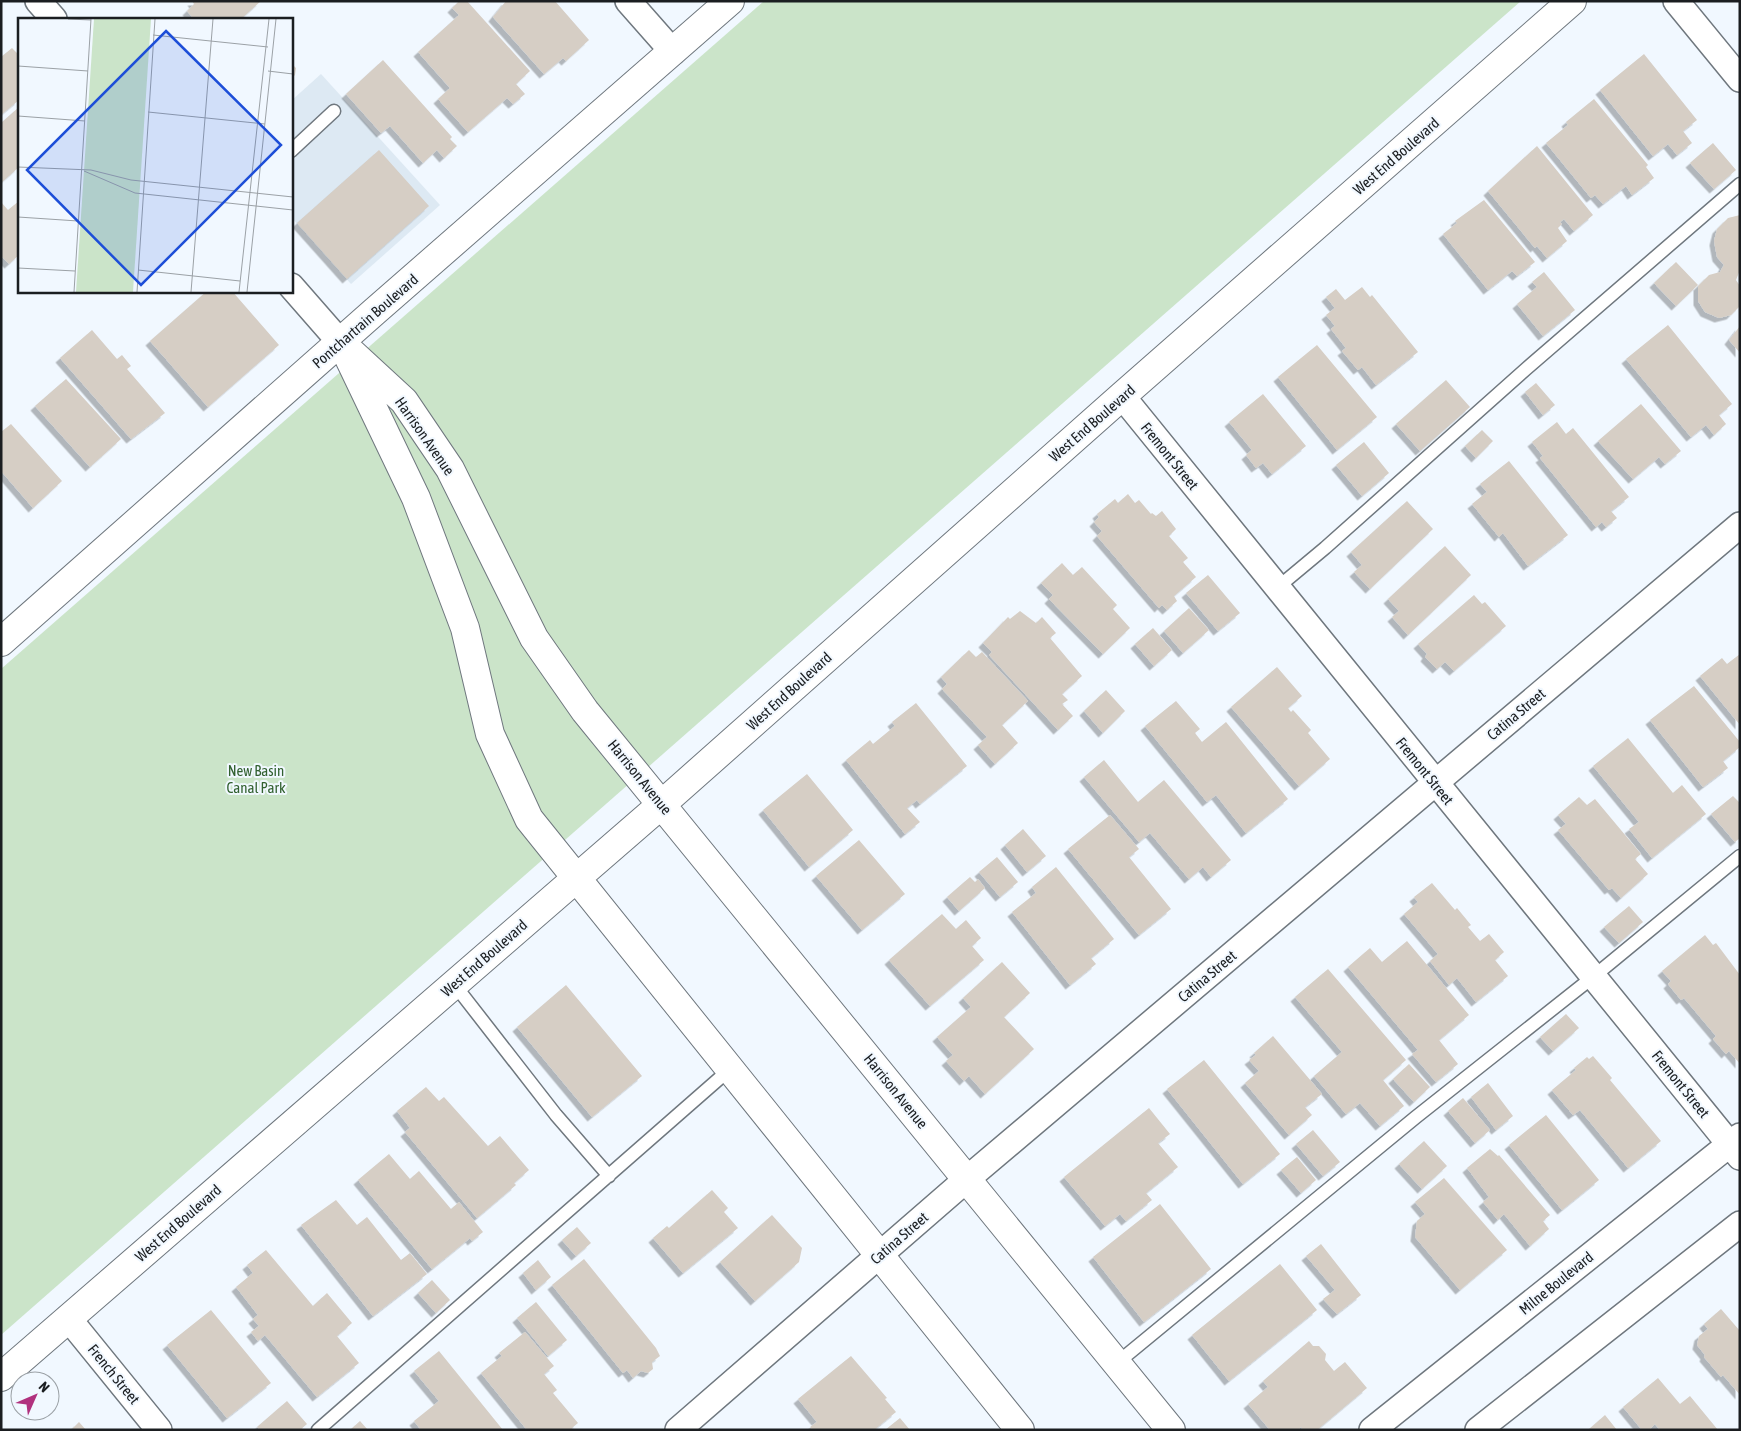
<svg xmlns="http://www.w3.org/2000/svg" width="1741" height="1431" font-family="'Asap Condensed',sans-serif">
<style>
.built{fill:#dde9f3}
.green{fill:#cbe4c9}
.building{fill:#d6cec5;filter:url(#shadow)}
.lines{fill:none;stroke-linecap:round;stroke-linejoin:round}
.lane-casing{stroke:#6f777e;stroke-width:15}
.street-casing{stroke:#6f777e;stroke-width:28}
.secondary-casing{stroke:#6f777e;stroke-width:30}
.lane{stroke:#fff;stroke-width:12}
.street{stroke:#fff;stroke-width:25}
.secondary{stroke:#fff;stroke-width:28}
.labels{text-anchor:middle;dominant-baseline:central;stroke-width:4;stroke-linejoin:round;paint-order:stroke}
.street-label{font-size:15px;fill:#1b1e21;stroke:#f1f8ff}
.park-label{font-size:15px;fill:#326130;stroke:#f1f8ff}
.inset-road{fill:none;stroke:#9ba1a6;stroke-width:1}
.view{fill:#1d4ed8;fill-opacity:0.15;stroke:#1d4ed8;stroke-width:2.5}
.inset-edge{fill:none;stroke:#1b1e21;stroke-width:2.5}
</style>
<defs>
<filter id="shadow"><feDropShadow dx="-4.5" dy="4.5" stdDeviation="0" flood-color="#0004"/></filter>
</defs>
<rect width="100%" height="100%" fill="#f1f8ff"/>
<path class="built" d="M321 74 440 205 351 284 291 217V101Z"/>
<path class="green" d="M764 1H1521L1 1335V669Z"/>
<path class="building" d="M192 1H261L241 19H194L187 11 194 4Z
M459 1H467L530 71 516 84 525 94 513 104 507 98 468 132 438 99 450 88 418 52 459 15 452 8Z
M506 1H555L589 40 566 61 563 58 544 74 493 17Z
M12 48 19 55V100L1 115V57Z
M1644 54 1697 120 1683 131 1692 143 1677 155 1668 144 1653 156 1600 90Z
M383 60 452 137 450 139 457 146 444 158 437 150 423 163 390 126 381 133 346 94Z
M291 63 296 68 295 75 291 79Z
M1594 99 1648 165 1646 167 1654 178 1632 195 1626 186 1603 204 1595 195 1591 198 1546 143 1568 125 1566 122Z
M19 107V167L1 183V123Z
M1713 143 1736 170 1714 189 1690 163Z
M1537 146 1593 215 1574 231 1564 219 1560 222 1562 224 1558 228 1567 241 1547 258 1537 246 1535 248 1488 191Z
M379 150 429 206 347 279 297 223Z
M1484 200 1535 262 1517 276 1512 271 1488 290 1443 234 1457 223 1455 221Z
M19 201V255L9 264 1 256V202L8 210Z
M1740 215V270L1736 280 1740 286V306L1731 315 1719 318 1705 312 1698 301V286L1709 275 1720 272 1724 265 1717 257 1714 241 1717 229 1728 218Z
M1676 262 1698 285 1676 306 1654 283Z
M1544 272 1575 310 1543 336 1517 304 1537 287 1532 282Z
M1362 287 1370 297 1372 295 1418 352 1376 385 1362 367 1358 370 1342 351 1346 348 1331 329 1335 326 1326 315 1335 308 1326 297 1336 289 1345 300Z
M207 291H232L279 345 208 407 150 341Z
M1668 325 1732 404 1719 415 1726 424 1714 435 1706 425 1691 437 1626 359Z
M1740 326V353L1729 340Z
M92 330 117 359 122 355 131 366 127 369 165 413 131 439 60 358Z
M1317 345 1377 417 1337 450 1278 377Z
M66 379 121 439 90 467 35 406Z
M1446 380 1470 407 1420 451 1396 424Z
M1536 383 1555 405 1543 415 1525 392Z
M1263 394 1306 446 1272 474 1263 463 1256 468 1246 455 1252 450 1229 422Z
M1641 404 1681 451 1665 464 1659 457 1633 479 1598 441Z
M1557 422 1566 434 1573 428 1629 497 1611 511 1617 518 1606 527 1602 522 1596 527 1540 458 1543 456 1532 442Z
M11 424 62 481 33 508 1 471V432Z
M1482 430 1493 441 1476 458 1465 446Z
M1364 442 1389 473 1362 496 1336 465Z
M1509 461 1568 535 1528 566 1503 533 1499 537 1472 504 1487 492 1480 484Z
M1128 494 1135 503 1139 500 1151 514 1152 513 1156 516 1162 511 1176 529 1169 536 1188 558 1183 562 1196 577 1174 596 1177 601 1167 610 1162 605 1159 608 1097 536 1102 531 1094 522 1099 517 1097 514 1115 499 1118 503Z
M1407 501 1433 529 1370 589 1354 572 1362 565 1351 552Z
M1445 546 1471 575 1408 635 1392 617 1399 611 1388 599Z
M1062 563 1073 575 1082 567 1117 605 1113 609 1130 628 1103 654 1049 599 1053 595 1041 583Z
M1208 575 1240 613 1218 631 1186 593Z
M1474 595 1482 604 1485 602 1506 626 1454 671 1445 662 1437 669 1425 657 1427 654 1418 644Z
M1189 608 1209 630 1183 653 1164 631Z
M1020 611 1036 623 1042 617 1056 633 1050 638 1082 676 1062 694 1068 700 1062 704 1073 716 1058 730 989 655 992 652 983 643 1008 617 1010 619Z
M1153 628 1172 650 1154 666 1135 644Z
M969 650 976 657 982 652 1028 701 1002 725 1018 743 995 764 978 745 987 737 942 689 947 684 941 677Z
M1740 654V725L1700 676 1722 658 1727 664Z
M1277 667 1302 696 1288 708 1291 712 1293 710 1311 730 1308 733 1330 759 1299 786 1231 707Z
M1694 686 1740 742V747L1723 761 1728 768 1703 787 1650 720Z
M1106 690 1125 711 1103 733 1084 711Z
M1176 701 1200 729 1195 733 1202 742 1226 722 1288 799 1246 833 1216 795 1207 802 1145 726Z
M916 703 967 766 920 804 917 800 907 808 920 822 905 834 846 760 870 740 873 744 895 726 892 722Z
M1628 738 1673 793 1682 785 1706 814 1652 858 1629 829 1639 822 1593 766Z
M1104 760 1138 802 1164 780 1231 860 1211 877 1203 867 1189 879 1150 833 1139 842 1084 777Z
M807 774 853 830 809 867 763 810Z
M1733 796 1740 803V838L1735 842 1711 814Z
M1579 797 1587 805 1595 799 1641 854 1635 859 1648 874 1621 898 1612 888 1609 890 1558 830 1566 824 1558 815Z
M1110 815 1139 849 1129 857 1171 909 1139 935 1068 849Z
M1023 829 1046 856 1027 872 1005 845Z
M859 840 905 894 862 930 816 876Z
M997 857 1018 882 1000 897 979 872Z
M1056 867 1114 939 1091 958 1096 964 1070 985 1012 912 1036 893 1032 887Z
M970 877 975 882 978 879 985 888 959 911 947 897Z
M1432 883 1455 910 1457 908 1471 925 1468 927 1480 941 1489 934 1504 952 1495 960 1508 976 1476 1002 1457 978 1449 985 1430 961 1438 954 1404 914 1418 902 1414 897Z
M1629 906 1643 922 1619 943 1604 927Z
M942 914 956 929 966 920 981 938 972 946 984 960 930 1006 889 960Z
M1705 935 1713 945 1716 943 1740 975V1064L1729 1051 1726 1054 1713 1039 1716 1036 1684 998 1681 1000 1668 984 1671 981 1662 971Z
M1407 941 1469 1015 1439 1040 1458 1064 1436 1082 1412 1054 1418 1050 1348 967 1370 948 1382 962Z
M1002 962 1030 993 1004 1017 1034 1049 985 1094 969 1076 964 1081 946 1061 953 1055 937 1037 971 1007 963 998Z
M1328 969 1406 1060 1383 1080 1404 1106 1380 1126 1360 1103 1346 1114 1314 1076 1342 1052 1295 997Z
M566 985 642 1076 592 1117 517 1027Z
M1566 1014 1579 1028 1553 1051 1540 1037Z
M1273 1036 1322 1094 1305 1107 1312 1115 1289 1135 1245 1083 1259 1071 1249 1060 1256 1055 1254 1053Z
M1593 1056 1612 1078 1610 1080 1661 1141 1628 1168 1580 1110 1573 1115 1552 1090 1576 1070 1574 1068 1587 1057 1589 1059Z
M1204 1060 1280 1154 1243 1184 1167 1089Z
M1409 1064 1430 1087 1414 1102 1393 1079Z
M1488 1083 1513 1116 1496 1130 1471 1097Z
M426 1087 439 1101 444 1097 488 1146 500 1136 529 1170 514 1183 516 1185 477 1218 405 1132 410 1128 397 1111Z
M1463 1098 1490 1130 1475 1143 1448 1111Z
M1149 1108 1170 1134 1158 1143 1178 1167 1146 1193 1152 1200 1126 1221 1120 1214 1105 1226 1064 1177Z
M1546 1115 1599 1180 1562 1210 1509 1145Z
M1313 1130 1340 1162 1323 1176 1296 1144Z
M1424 1141 1447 1166 1422 1189 1399 1164Z
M1490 1149 1498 1156 1499 1155 1550 1215 1543 1221 1549 1229 1530 1246 1504 1214 1498 1220 1483 1202 1489 1197 1467 1168Z
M389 1154 410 1179 419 1171 451 1209 459 1202 483 1232 472 1241 470 1238 432 1269 358 1180Z
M1297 1157 1316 1180 1301 1193 1281 1170Z
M1444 1178 1507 1250 1460 1290 1415 1237 1417 1221 1425 1214 1415 1202Z
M712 1190 728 1208 724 1212 738 1228 683 1273 653 1238 667 1226 669 1228Z
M336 1200 357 1225 367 1217 401 1260 410 1253 427 1274 373 1316 301 1225Z
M1160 1204 1211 1269 1144 1322 1093 1257Z
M772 1215 802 1248 799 1262 755 1301 720 1262Z
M577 1227 591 1243 576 1256 562 1240Z
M1321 1244 1361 1295 1337 1314 1323 1299 1335 1290 1306 1256Z
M266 1250 313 1306 327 1293 352 1323 337 1336 359 1363 317 1397 265 1335 258 1341 251 1332 259 1326 253 1319 258 1315 236 1287 253 1273 247 1265Z
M584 1259 656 1348 660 1356 652 1362 653 1369 648 1373 641 1371 633 1378 627 1370 623 1373 552 1285Z
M538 1260 551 1277 536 1290 523 1273Z
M1280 1264 1317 1310 1229 1381 1192 1335Z
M432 1280 450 1300 436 1313 418 1293Z
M536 1302 567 1340 548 1356 517 1318Z
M1721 1309 1740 1331V1395L1723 1375 1721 1377 1704 1357 1705 1355 1697 1345 1699 1336 1708 1329 1704 1324Z
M211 1310 271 1383 227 1418 167 1345Z
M525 1332 554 1366 544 1374 557 1390 553 1393 578 1423 572 1428 573 1430H527L481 1373 502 1356 499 1353Z
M1309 1341 1313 1346H1319L1326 1354 1325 1360 1334 1371 1345 1362 1367 1388 1317 1430H1303L1301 1427 1298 1430H1270L1248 1404 1268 1387 1263 1381Z
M439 1351 503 1430H421L414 1421 439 1401 414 1371Z
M851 1356 887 1398 885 1399 896 1412 874 1430H813L810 1427 817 1422 798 1399Z
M1658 1378 1680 1404 1690 1396 1718 1430H1660L1655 1424 1649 1430H1642L1623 1407Z
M287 1401 307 1424 300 1430H260L257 1427Z
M1605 1415 1617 1430H1588Z
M900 1418 910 1430H885Z
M360 1421 368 1430H350Z
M79 1422 86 1430H71Z"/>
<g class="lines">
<g class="lane-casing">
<path id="lane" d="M291 151 334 111
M1277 588 1325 548 1526 369 1740 184
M454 984 556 1115 609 1176
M1117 1363 1416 1117 1593 977 1740 856
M318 1430 729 1070"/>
</g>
<g class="street-casing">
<path id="street" d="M38 1 54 19
M628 1 673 52
M1676 1 1740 79
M291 286 340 342
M1122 396 1740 1157
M68 1318 159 1430
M678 1430 967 1179 1740 525
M1372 1430 1740 1136
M1478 1430 1740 1224"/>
</g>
<g class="secondary-casing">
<path id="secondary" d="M340 342 404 401 450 469 534 638 585 711 1171 1430
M348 356 416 498 465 628 490 734 529 819 1020 1430
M1 642 374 312 730 1
M1 1377 662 804 1122 396 1572 1"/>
</g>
<use href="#lane" class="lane"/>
<use href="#street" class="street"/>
<use href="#secondary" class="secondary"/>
</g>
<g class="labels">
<g class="street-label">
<text transform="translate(1396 156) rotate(-41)">West End Boulevard</text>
<text transform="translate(365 321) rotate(-41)">Pontchartrain Boulevard</text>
<text transform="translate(1092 423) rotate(-41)">West End Boulevard</text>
<text transform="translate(425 436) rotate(55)">Harrison Avenue</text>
<text transform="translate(1170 456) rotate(51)">Fremont Street</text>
<text transform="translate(789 691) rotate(-42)">West End Boulevard</text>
<text transform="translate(1516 714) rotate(-40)">Catina Street</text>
<text transform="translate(1425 771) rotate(51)">Fremont Street</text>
<text transform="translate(640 777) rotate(51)">Harrison Avenue</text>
<text transform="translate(484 958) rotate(-41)">West End Boulevard</text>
<text transform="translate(1207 976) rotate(-40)">Catina Street</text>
<text transform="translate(1681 1084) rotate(51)">Fremont Street</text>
<text transform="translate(896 1091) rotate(51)">Harrison Avenue</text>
<text transform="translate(178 1223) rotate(-41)">West End Boulevard</text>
<text transform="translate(899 1238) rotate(-41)">Catina Street</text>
<text transform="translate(1556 1283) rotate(-39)">Milne Boulevard</text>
<text transform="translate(114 1374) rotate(51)">French Street</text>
</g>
<g class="park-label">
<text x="256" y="770">New Basin<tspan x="256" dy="17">Canal Park</tspan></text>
</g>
</g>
<g transform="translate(18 18)">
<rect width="275" height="275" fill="#f1f8ff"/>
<path d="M76 1H133L115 274H58Z" fill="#cbe4c9"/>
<path class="inset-road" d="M50 1 73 2M135 17 250 29M0 48 70 53M250 53 275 56M130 94 247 106M0 98 67 103M0 149 73 152 113 162 275 179M66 153 117 175 275 192M0 199 60 203M0 250 57 253M120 252 222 263M56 274 73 1M119 274 137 1M173 274 195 1M221 274 251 1M229 274 258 1"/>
<path class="view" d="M148 13 263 127 123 267 9 152Z"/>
<rect width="275" height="275" class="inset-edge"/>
</g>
<rect width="1741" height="1431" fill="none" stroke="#1b1e21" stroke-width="5"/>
<g transform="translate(35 1396) rotate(45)"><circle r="24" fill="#f1f8ff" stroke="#9ba1a6"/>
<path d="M0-4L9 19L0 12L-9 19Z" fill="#b1317e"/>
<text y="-8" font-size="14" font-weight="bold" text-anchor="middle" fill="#1b1e21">N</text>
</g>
</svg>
